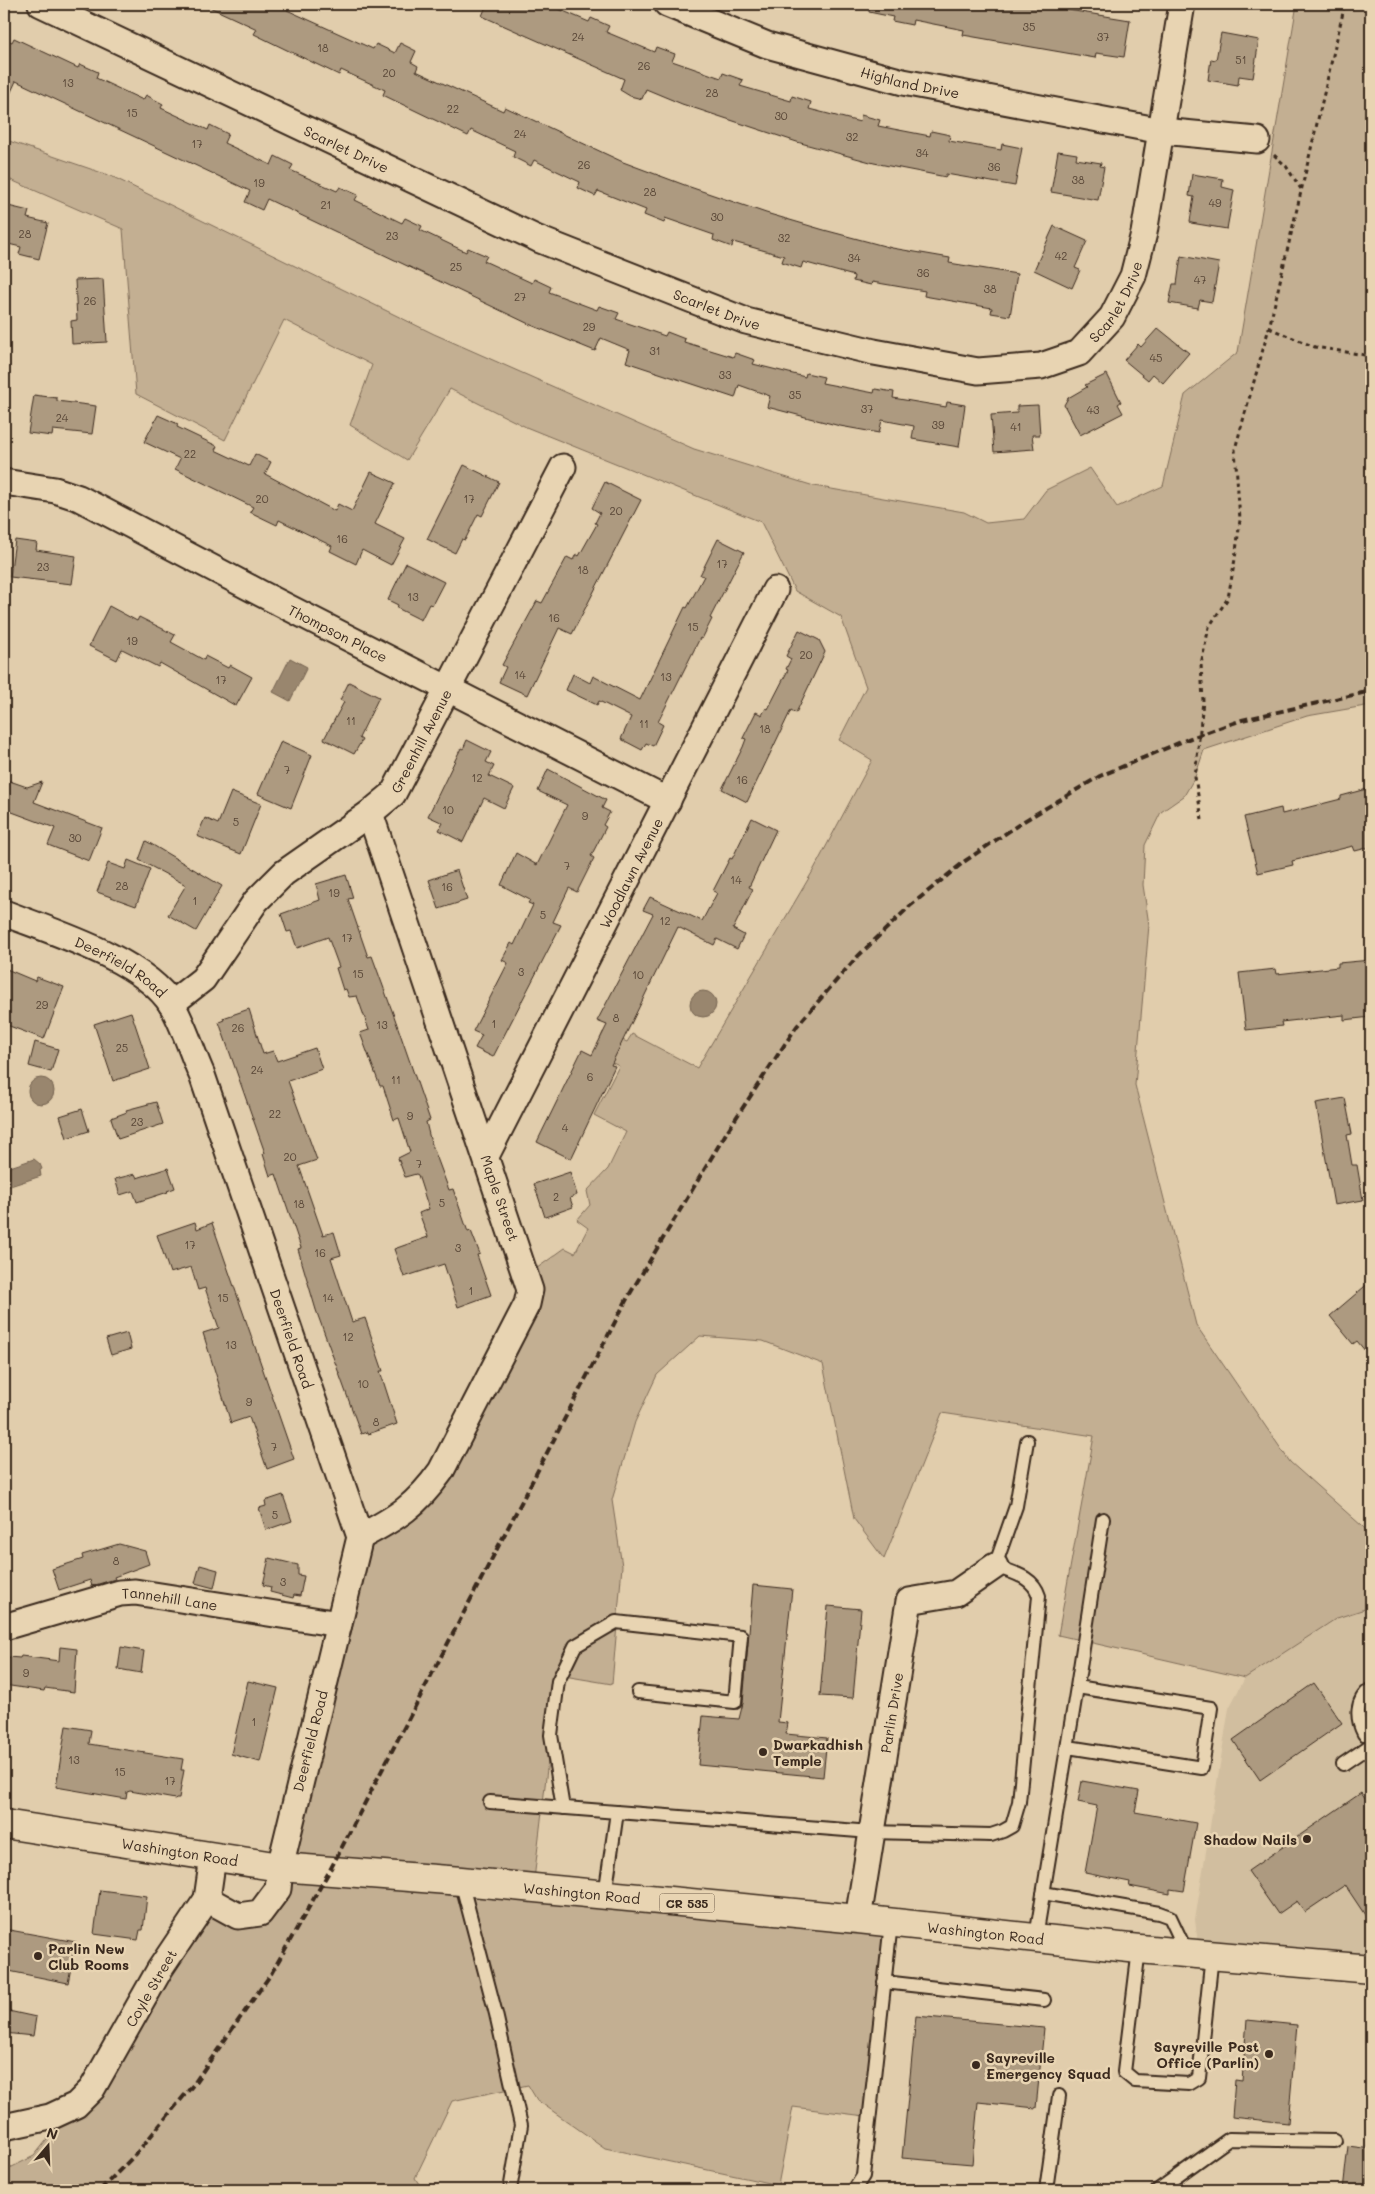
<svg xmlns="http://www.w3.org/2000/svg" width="1375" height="2194" font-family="Mali,sans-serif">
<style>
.built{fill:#d1be9f}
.green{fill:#c3af92;stroke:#7f6c58}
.water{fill:#99866e;stroke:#73614e}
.building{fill:#ad9a80;stroke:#3b2a1e}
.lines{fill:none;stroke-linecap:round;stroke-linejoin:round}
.lane-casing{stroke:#3b2a1e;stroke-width:16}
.street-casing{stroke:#3b2a1e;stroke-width:29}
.primary-casing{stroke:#3b2a1e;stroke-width:31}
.path{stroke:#3b2a1e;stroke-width:3;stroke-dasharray:4 4;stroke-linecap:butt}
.lane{stroke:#e8d4b2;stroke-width:12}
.street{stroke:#e8d4b2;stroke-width:25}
.primary{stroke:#e8d4b2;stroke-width:28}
.rail{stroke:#3b2a1e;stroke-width:4;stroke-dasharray:8 4;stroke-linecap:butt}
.poi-dot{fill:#3b2a1e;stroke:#e8d4b2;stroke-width:2}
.labels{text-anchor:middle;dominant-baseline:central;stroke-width:5;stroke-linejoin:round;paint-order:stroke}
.number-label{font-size:11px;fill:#584636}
.shield{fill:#e8d4b2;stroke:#6f5d4a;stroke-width:1}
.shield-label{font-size:12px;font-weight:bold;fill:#3b2a1e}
.street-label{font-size:14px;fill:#3b2a1e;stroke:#e8d4b2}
.poi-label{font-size:14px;font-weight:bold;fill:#3b2a1e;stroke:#e8d4b2;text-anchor:start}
</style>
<rect width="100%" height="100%" fill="#e1cdac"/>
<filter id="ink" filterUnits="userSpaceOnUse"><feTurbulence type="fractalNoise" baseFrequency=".02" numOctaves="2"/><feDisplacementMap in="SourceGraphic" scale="10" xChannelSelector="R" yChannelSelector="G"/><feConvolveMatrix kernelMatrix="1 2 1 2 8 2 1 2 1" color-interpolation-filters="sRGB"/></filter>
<g filter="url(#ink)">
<path class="built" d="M1371 1607V1969L1199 1953 1195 1920 1229 1708 1245 1678 1337 1618Z"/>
<path class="green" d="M1297 4H1371V705L1307 716 1204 750 1195 777 1184 796 1161 812 1145 845 1143 885 1149 925 1135 1085 1196 1325 1290 1462 1371 1534V1607L1337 1618 1245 1678 1058 1635 1094 1436 942 1413 884 1559 854 1519 823 1364 763 1341 700 1336 657 1375 635 1422 612 1500 622 1566 612 1684 558 1675 533 1888 891 1923 865 2116 793 2107 778 2185 605 2148 537 2100 528 2085 452 2101 415 2178 423 2190H4V2171L34 2156 50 2136V2117L76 2105 207 1899 260 1913 360 1537 427 1491 526 1276 565 1248 575 1253 588 1228 577 1220 590 1205 587 1191 608 1169 626 1132 594 1115 619 1066 594 1054 603 1032 627 1042 632 1034 697 1068 813 871 872 760 839 740 866 687 841 617 795 591 761 522 526 427 450 389 407 460 350 425 372 365 284 320 225 440 136 394 123 229 4 177V148L9 141 111 176 434 334 694 449 814 486 964 512 986 523 1024 519 1046 490 1090 468 1117 507 1163 486 1185 395 1238 352Z"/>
<path class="water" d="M290 658 307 667 290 701 273 692Z
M690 1004a13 13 0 1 1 26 0a13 13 0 1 1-26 0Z
M28 1091a13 13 0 1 1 26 0a13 13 0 1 1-26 0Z
M34 1159 40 1164 42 1169 40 1170 41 1176 7 1187 4 1179V1169Z"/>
<path class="building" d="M203 4H290L287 10 373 49 376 44 395 53 400 43 416 51 411 62 418 66 416 71 503 111 505 107 623 162 690 187 766 213 824 230 892 248 950 258 949 263 1017 274 1010 316 991 313 992 308 924 296 925 291 872 282 871 285 853 281 854 276 803 262 801 268 782 262 784 256 733 242 732 247 713 240 714 235 665 218 664 223 644 215 646 210 598 191 595 196 578 188 580 182 534 160 531 166 513 157 515 151 471 130 468 136 383 95 385 90 341 70 339 75 291 52 254 34 257 29Z
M487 4H547L589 22 591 18 609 26 606 32 654 52 656 47 675 54 672 61 721 78 723 73 743 80 740 86 791 101 792 96 811 102 809 109 860 122 861 115 880 120 878 126 930 136 931 131 950 135 949 141 1001 150 1002 144 1022 148 1015 186 946 174V177L874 163 797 142 682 104 646 89 642 99 630 96 620 90 624 79 482 16Z
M869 4H1031L1130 20 1124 57 1096 53 1095 58 963 35 964 30 913 20 912 25 892 21 893 17 869 12Z
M1221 33 1259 40 1253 78 1239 76 1238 85 1208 80 1211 59 1216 60Z
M14 38 78 68 80 64 98 72 96 78 143 100 146 95 163 104 161 108 208 130 210 125 228 134 224 143 271 165 275 156 293 165 290 170 337 191 340 187 358 195 355 200 402 223 405 218 422 226 420 230 466 252 468 248 487 256 484 261 532 283 534 279 551 287 549 292 597 310 599 306 619 313 616 319 665 336 667 332 685 339 684 342 733 357 735 353 755 360 753 364 805 377 806 373 824 377 822 383 874 393 875 389 894 392 893 398 946 407 947 402 965 405 959 447 912 439 914 426 882 420 879 433 840 426 767 407 770 396 739 385 735 398 626 362 630 350 601 338 595 351 531 325 267 199 262 210 245 202 250 191 16 81 4 107V39L12 42Z
M1058 151 1077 154 1076 159 1101 163 1100 166 1104 167 1098 200 1051 192Z
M1192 174 1223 179 1222 187 1234 190 1227 229 1191 223 1190 221 1194 197 1189 196Z
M4 205 29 211 27 218 48 223 39 259 19 254 21 247 4 243Z
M1054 226 1087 241 1075 268 1080 270 1072 288 1034 270Z
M1181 256 1219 263 1212 302 1200 300 1198 308 1169 303 1173 284H1177Z
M103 279 107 342 72 344 71 321 77 320 75 280Z
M1158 328 1189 353 1163 383 1153 374 1148 380 1124 360 1138 344 1141 347Z
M1107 374 1121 402 1118 404 1123 413 1080 435 1064 405 1068 398 1087 387 1085 385Z
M34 395 57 398V401L96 406 92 434 53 430 52 436 28 433Z
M1038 405 1040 435H1032L1034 449 994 452 991 415 1017 413V406Z
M158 415 178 424 177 427 217 446 215 450 249 466 255 454 271 462 265 474 335 511 338 504 352 511 371 472 395 483 375 524 405 539 391 565 362 550 356 564 330 551 332 546 279 520 277 525 250 512 253 507 175 469 180 459 144 442Z
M464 465 499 482 482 516 478 514 465 540 462 539 455 553 427 539Z
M605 482 641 500 572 634 559 628 527 695 499 682 506 667 502 665 537 601 542 603 567 557 573 560 576 554 579 556 597 524 595 523 600 513 592 508Z
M718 539 744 552 710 618 712 619 702 639 700 638 658 722 663 725 653 746 646 743 642 750 621 739 631 717 599 701 597 705 566 690 573 674 590 683 593 676 640 700 685 607 687 608 704 576 700 575Z
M15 540 37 543 36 550 76 556 72 584 10 577Z
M406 563 444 582 432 605 429 604 421 620 397 608 398 605 388 600Z
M109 606 137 621 139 617 175 635 171 642 204 660 205 656 228 668 230 665 252 677 236 706 160 663 158 667 122 649 117 660 89 646Z
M799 630 819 640 825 652 796 713 791 710 747 802 722 789 743 747 746 739 743 738 756 712 762 715 766 708 768 709 788 670 786 669 791 659 786 656Z
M349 682 379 697 359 738 362 740 354 754 324 739 344 702 340 700Z
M467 740 491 752 486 762 494 766 489 776 514 788 504 808 484 798 463 842 439 830 443 823 428 816 461 748 463 749Z
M281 741 312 755 291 808 258 794Z
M548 769 606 800 602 808 610 812 603 825 606 827 591 856 594 858 577 892 569 888 553 922 561 925 493 1057 475 1048 482 1035 473 1031 508 963 502 960 511 943 514 945 533 905 528 903 530 900 501 885 516 853 537 865 567 805 538 791Z
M4 779 27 787 42 782 34 802 102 828 89 861 48 845 55 828 4 809Z
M1371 788V847L1355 851 1353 846 1292 861 1293 865 1258 873 1244 817 1281 808 1282 814 1341 799V796Z
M231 792 261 804 241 854 197 836 205 818 218 824Z
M752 818 776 830 749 887 753 889 733 929 744 935 737 949 717 939 714 945 678 927 611 1065 615 1066 571 1159 537 1142 582 1050 592 1055 607 1025 597 1021 653 914 643 910 650 897 702 921 717 893 713 891 730 858 732 859Z
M146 841 222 886 196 931 168 915 186 885 139 860Z
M128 860 150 869 136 906 97 892 108 863 125 869Z
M457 870 467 900 439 909 429 880Z
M346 875 353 898 348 899 368 957 372 956 394 1016 430 1120 426 1122 430 1139 449 1190 453 1189 468 1232 471 1231 480 1254 477 1255 491 1295 458 1307 444 1264 404 1277 394 1249 428 1237 419 1213 429 1209 418 1175 416 1174 405 1177 398 1158 410 1152 399 1118 394 1120 383 1086H380L360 1033 369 1030 357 996 349 997 346 989 343 990 336 968 339 967 328 937 297 948 291 931 287 932 281 914 320 900 316 884Z
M1371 960V1017L1344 1020V1015L1281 1022 1282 1026 1246 1030 1239 973 1276 969 1277 974 1338 967V963Z
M4 968 35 981 37 977 64 987 44 1039 4 1024Z
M249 1009 263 1054 273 1051 277 1061 315 1048 322 1069 288 1081 317 1160 299 1166 323 1235 334 1232 341 1255 331 1258 352 1322 365 1318 383 1371H380L397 1424 368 1434 367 1432 361 1434 316 1310 298 1249 301 1248 276 1174 270 1176 263 1154 265 1153 219 1022 224 1020 223 1018Z
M131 1012 150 1069 113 1081 94 1024Z
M35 1042 58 1049 51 1072 29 1066Z
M1345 1098 1352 1134 1347 1135 1352 1165H1357L1363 1200 1334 1205 1316 1103Z
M156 1102 163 1124 118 1139 111 1118 127 1112 126 1110Z
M82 1109 89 1131 67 1138 60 1116Z
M168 1168 175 1188 167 1191 168 1192 137 1202 133 1191 120 1195 115 1179 135 1174 137 1178Z
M570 1172 577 1195 570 1198 573 1207 545 1217 534 1184Z
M195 1222 197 1229 212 1223 294 1459 267 1469 249 1417 231 1423 203 1333 219 1328 205 1288 198 1290 191 1267 170 1273 157 1235Z
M1371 1281V1358L1357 1341 1353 1344 1330 1316Z
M127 1333 131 1349 111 1355 106 1339Z
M283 1495 292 1521 266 1530 259 1508 266 1506 265 1501Z
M119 1544 145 1551 149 1564 114 1577 115 1579 92 1586 90 1580 59 1590 52 1569 83 1559 82 1555Z
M269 1558 298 1565V1575L304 1576 300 1596 294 1595 293 1598 270 1592 271 1587 263 1585Z
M200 1565 218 1570 214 1588 195 1583Z
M753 1585 792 1589 778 1722 788 1723 786 1734 827 1738 823 1777 698 1765 703 1716 739 1719 743 1703Z
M828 1606 861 1609 853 1698 820 1696Z
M60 1647 77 1649 74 1692 45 1688 44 1691 4 1685 8 1657 20 1658 21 1656 59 1661Z
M121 1647 144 1651 141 1673 118 1669Z
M248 1681 278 1688 260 1762 231 1754Z
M1314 1683 1342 1723 1260 1780 1233 1740Z
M66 1726 91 1730 89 1744 183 1759 181 1770H184L179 1798H176L175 1799 130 1791 127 1792 126 1799 56 1787Z
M1082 1781 1139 1791 1135 1812 1196 1823 1184 1891 1170 1889V1894L1129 1886 1130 1882 1085 1873 1097 1806 1078 1802Z
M1361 1793 1371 1807V1924L1345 1885 1305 1912 1297 1901 1278 1914 1248 1871Z
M100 1890 147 1896 143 1930H140L138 1940 94 1934Z
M4 1929 76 1942 68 1983 4 1970Z
M4 2010 36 2017 33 2036 4 2033Z
M916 2016 1044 2028 1036 2108 978 2102 972 2164 902 2158Z
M1247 2020 1297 2025 1288 2123 1232 2117 1235 2080 1242 2081Z
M1348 2146 1371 2149V2190H1343Z"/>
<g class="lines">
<g class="lane-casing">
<path id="lane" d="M1077 1687 1103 1519
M1364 1734C1356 1719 1355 1700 1371 1689
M1343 1764 1371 1745
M490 1802 871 1832 991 1835 1003 1831 1012 1826 1019 1802 1039 1596C1033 1576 1013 1573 995 1566L1016 1506 1027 1441
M563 1808 551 1735 558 1681 575 1646 616 1622 741 1636 735 1702 638 1692
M461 1881 496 2014 521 2125 510 2190
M1043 1893 1159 1913 1170 1917 1187 1953
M605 1895 617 1812
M1036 1937 1077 1687 1211 1708 1202 1768 1068 1747
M1139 1949 1124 2072 1135 2081 1189 2084 1199 2078 1212 1955
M884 1982 1044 2000
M854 2190 863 2176 891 1923
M1046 2190 1059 2096
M1158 2190 1229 2139 1335 2141"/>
</g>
<g class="street-casing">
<g id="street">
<path id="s1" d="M41 4 538 239 746 321 874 352 978 371 1041 366 1079 353 1112 317 1133 276 1144 233 1182 4"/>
<path id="s2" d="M667 4 767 45 903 82 1162 131 1257 140"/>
<path id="s3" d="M4 482 55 490 79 498 260 593 668 801"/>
<path id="s4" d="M4 913C53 932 143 959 172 1005 184 1025 192 1053 202 1075L360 1537 280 1867 278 1889 260 1913 238 1916 207 1899 160 1969 92 2089 76 2105 50 2117 4 2127"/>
<path id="s5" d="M171 1004 203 979 256 901 284 873 370 813 393 794 563 467"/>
<path id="s6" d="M486 1156 775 590"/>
<path d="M360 1537C398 1517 416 1506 441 1471L527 1304 530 1290 370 813"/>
<path id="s7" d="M4 1627 120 1593 135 1592 339 1624"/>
<path d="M207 1899 213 1857"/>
<path id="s8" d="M858 1919 909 1601 956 1593 995 1566"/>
</g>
</g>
<g class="primary-casing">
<g id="primary">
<path id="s9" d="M4 1824 280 1867 461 1881 858 1919 1139 1949 1371 1969"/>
</g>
</g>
<path class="path" d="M1274 155 1286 166 1301 189
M1269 328 1315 347 1371 356
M1202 820 1195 777 1203 701 1201 664 1209 627 1228 598 1235 559 1240 520 1235 449 1269 328 1345 4"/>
<use href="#lane" class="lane"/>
<use href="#street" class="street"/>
<use href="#primary" class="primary"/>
<path class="rail" d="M100 2190 135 2155 193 2085 271 1974 330 1870 628 1297 728 1130 797 1026 855 959 910 906 965 861 1024 821 1100 776 1188 739 1242 720 1371 691"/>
</g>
</g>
<g class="poi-dot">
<circle cx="763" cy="1752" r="5"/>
<circle cx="1307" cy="1839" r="5"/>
<circle cx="38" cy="1956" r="5"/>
<circle cx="1269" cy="2054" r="5"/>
<circle cx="976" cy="2065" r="5"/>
</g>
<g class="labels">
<g class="number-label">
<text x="1029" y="26">35</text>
<text x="578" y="36">24</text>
<text x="1103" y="36">37</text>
<text x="323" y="47">18</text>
<text x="1241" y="59">51</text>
<text x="644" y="65">26</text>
<text x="389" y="72">20</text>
<text x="68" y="82">13</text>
<text x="712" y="92">28</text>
<text x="453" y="108">22</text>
<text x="132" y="112">15</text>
<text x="781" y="115">30</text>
<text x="520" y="133">24</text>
<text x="852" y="136">32</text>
<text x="197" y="143">17</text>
<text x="922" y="152">34</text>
<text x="584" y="164">26</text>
<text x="994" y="166">36</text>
<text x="1078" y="179">38</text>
<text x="259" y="182">19</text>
<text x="650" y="191">28</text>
<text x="1215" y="202">49</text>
<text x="326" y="204">21</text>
<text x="717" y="216">30</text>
<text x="25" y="233">28</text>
<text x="392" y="235">23</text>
<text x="784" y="237">32</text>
<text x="1061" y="255">42</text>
<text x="854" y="257">34</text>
<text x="456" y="266">25</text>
<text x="923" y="272">36</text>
<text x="1200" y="279">47</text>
<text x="990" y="288">38</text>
<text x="520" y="296">27</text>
<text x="90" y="300">26</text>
<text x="589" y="326">29</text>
<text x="655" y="350">31</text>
<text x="1156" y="357">45</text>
<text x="725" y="374">33</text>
<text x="795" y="394">35</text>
<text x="867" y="408">37</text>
<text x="1093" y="409">43</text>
<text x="62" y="417">24</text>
<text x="938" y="424">39</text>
<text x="1016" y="426">41</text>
<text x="190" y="453">22</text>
<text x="262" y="498">20</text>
<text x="469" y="498">17</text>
<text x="616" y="510">20</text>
<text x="342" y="538">16</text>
<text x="722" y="563">17</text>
<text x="43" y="566">23</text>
<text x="583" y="569">18</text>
<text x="413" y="596">13</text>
<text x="554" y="617">16</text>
<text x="693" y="626">15</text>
<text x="132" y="640">19</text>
<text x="806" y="654">20</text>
<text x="520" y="674">14</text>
<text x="666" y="676">13</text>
<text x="221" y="679">17</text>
<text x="351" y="720">11</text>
<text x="644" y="723">11</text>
<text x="765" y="728">18</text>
<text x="287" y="769">7</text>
<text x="477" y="777">12</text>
<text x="742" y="779">16</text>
<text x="448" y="809">10</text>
<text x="585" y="815">9</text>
<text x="236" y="821">5</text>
<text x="75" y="837">30</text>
<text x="567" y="865">7</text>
<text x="736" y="879">14</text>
<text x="122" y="885">28</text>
<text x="447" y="886">16</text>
<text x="334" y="892">19</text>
<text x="195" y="900">1</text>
<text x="543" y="914">5</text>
<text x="665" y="920">12</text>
<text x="347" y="937">17</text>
<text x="521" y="971">3</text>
<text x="358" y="973">15</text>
<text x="638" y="974">10</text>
<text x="42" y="1004">29</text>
<text x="616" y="1017">8</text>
<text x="494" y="1023">1</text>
<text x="382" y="1024">13</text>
<text x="238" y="1027">26</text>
<text x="122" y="1047">25</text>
<text x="257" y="1069">24</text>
<text x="590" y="1076">6</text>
<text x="396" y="1079">11</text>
<text x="275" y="1113">22</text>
<text x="410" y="1115">9</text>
<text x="137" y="1121">23</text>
<text x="565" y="1127">4</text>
<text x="290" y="1156">20</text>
<text x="419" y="1163">7</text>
<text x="556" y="1196">2</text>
<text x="442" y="1202">5</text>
<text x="299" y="1203">18</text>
<text x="190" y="1244">17</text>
<text x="458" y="1247">3</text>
<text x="320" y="1252">16</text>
<text x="471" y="1290">1</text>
<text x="223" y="1297">15</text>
<text x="328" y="1297">14</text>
<text x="348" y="1336">12</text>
<text x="231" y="1344">13</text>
<text x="363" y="1383">10</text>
<text x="249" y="1401">9</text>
<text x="376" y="1421">8</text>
<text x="274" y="1446">7</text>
<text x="275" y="1514">5</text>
<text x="116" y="1560">8</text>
<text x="283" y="1581">3</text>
<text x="26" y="1672">9</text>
<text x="254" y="1721">1</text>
<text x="74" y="1759">13</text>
<text x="120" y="1771">15</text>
<text x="170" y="1780">17</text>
</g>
<rect class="shield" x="659.5" y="1893.5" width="55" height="19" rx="4"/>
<g class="shield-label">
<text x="687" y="1903">CR 535</text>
</g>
<g class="street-label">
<text stroke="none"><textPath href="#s2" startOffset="256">Highland Drive</textPath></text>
<text stroke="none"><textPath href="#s1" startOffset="338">Scarlet Drive</textPath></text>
<text stroke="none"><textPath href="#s1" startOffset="1178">Scarlet Drive</textPath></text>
<text stroke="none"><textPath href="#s1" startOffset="742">Scarlet Drive</textPath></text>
<text stroke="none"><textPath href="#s3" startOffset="369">Thompson Place</textPath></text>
<text stroke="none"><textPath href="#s5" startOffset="369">Greenhill Avenue</textPath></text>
<text stroke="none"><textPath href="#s6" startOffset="318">Woodlawn Avenue</textPath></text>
<text stroke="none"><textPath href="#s4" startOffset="129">Deerfield Road</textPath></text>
<text transform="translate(500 1198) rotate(71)">Maple Street</text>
<text stroke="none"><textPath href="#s4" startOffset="549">Deerfield Road</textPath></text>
<text stroke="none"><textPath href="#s7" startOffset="171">Tannehill Lane</textPath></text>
<text stroke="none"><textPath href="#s8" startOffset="209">Parlin Drive</textPath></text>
<text transform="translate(310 1741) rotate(-76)">Deerfield Road</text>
<text stroke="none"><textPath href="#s9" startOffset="178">Washington Road</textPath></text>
<text stroke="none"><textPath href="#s9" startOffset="582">Washington Road</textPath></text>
<text stroke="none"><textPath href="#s9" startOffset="988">Washington Road</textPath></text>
<text transform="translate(151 1988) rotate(-60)">Coyle Street</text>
</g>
<g class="poi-label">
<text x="773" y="1744">Dwarkadhish<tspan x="773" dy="16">Temple</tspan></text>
<text x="1297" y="1839" text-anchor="end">Shadow Nails</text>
<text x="48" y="1948">Parlin New<tspan x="48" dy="16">Club Rooms</tspan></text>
<text x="1259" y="2046" text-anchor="end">Sayreville Post<tspan x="1259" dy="16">Office (Parlin)</tspan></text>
<text x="986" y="2057">Sayreville<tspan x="986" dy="16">Emergency Squad</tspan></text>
</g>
</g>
<rect width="1375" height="2194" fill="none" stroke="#e8d4b2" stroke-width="20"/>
<rect x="10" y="10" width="1355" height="2174" fill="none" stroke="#3b2a1e" stroke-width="2" filter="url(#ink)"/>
<g transform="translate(48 2146) rotate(19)" stroke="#e8d4b2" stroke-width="4" paint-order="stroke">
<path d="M0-4L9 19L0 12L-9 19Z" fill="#3b2a1e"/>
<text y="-8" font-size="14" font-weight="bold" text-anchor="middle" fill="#3b2a1e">N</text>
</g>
</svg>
